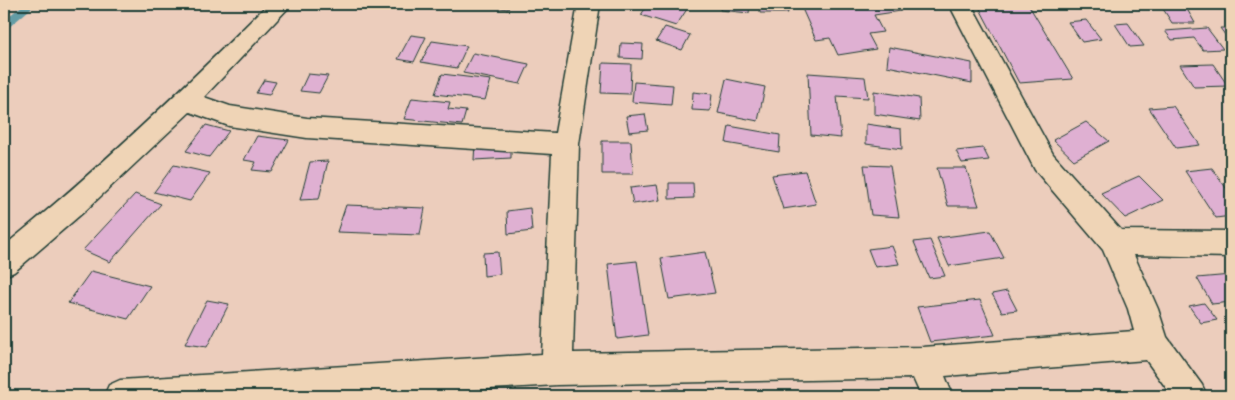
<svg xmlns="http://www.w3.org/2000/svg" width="1235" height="400" viewBox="0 0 1235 400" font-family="'Comic Neue',sans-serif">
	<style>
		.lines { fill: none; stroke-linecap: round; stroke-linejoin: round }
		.stream { fill: #639ca5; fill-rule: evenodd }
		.building { fill: #dfb0d2; stroke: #1f3d34 }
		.minor-casing { stroke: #1f3d34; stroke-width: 3 }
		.minor { fill: #efd4b6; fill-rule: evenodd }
	</style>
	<rect width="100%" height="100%" fill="#eccdbc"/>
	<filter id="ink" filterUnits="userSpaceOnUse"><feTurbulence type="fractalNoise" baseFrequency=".02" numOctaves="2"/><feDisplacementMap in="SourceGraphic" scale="10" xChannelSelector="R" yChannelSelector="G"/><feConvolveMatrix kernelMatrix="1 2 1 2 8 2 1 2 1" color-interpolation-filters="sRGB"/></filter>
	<g filter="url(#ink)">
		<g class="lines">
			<path class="stream" d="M24 4H36L8 28 4 29V20Z"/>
		</g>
		<g class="building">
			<path d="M485 4H509L508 9 484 6Z"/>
			<path d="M648 4H683L689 6 676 26 641 15Z"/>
			<path d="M721 4H750L749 13 720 10Z"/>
			<path d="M759 4H786L788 13H760Z"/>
			<path d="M800 4H897L901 11 874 15 883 32 868 34 876 49 838 55 830 38 816 40Z"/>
			<path d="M1028 4 1073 79 1019 83 979 7Z"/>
			<path d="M1160 4H1184L1195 23H1172Z"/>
			<path d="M1086 20 1101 39 1082 42 1068 22Z"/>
			<path d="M1128 23 1144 46 1130 47 1115 24Z"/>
			<path d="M665 27 690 35 682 50 656 41Z"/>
			<path d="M1207 28 1223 49 1203 50 1194 38 1172 40 1165 31Z"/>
			<path d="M1220 28H1231V43Z"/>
			<path d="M411 35 426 37 414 62 398 59Z"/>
			<path d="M432 41 467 46 457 68 421 62Z"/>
			<path d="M621 43 643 44 642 59 620 58Z"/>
			<path d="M889 47 972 63V83L887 66Z"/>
			<path d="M473 53 529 64 520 84 463 73Z"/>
			<path d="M603 63 631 64 630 94 601 93Z"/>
			<path d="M1213 64 1228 86 1194 87 1180 65Z"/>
			<path d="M808 73 865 77 868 98 837 96 841 138 811 135Z"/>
			<path d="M308 74 328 76 319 93 300 91Z"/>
			<path d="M442 74 491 80 485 100 435 94Z"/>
			<path d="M726 79 765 87 758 121 718 113Z"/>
			<path d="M264 80 276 82 269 95 256 93Z"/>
			<path d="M634 82 673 85 671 105 632 102Z"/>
			<path d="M874 91 919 98 920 121 874 114Z"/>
			<path d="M693 92 712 94 710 111 692 110Z"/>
			<path d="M412 98 450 102 448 109 466 111 462 125 404 119Z"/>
			<path d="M1173 106 1200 145 1176 148 1149 108Z"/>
			<path d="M645 114 648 130 629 132 626 116Z"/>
			<path d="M1086 122 1109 141 1074 160 1053 140Z"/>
			<path d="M866 124 901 129 902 149 866 144Z"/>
			<path d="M206 125 229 131 209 157 186 151Z"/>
			<path d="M729 126 780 135 779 152 726 143Z"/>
			<path d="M257 136 289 140 272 172 252 170 256 162 244 160Z"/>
			<path d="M511 140V158L474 160 475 142Z"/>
			<path d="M602 141H631L633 174H602Z"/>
			<path d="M983 148 989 160 962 163 956 151Z"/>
			<path d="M328 161 319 199 300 200 310 162Z"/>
			<path d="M174 165 210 173 190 201 154 192Z"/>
			<path d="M864 165 890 166 899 217 871 215Z"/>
			<path d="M937 168H966L979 206H948Z"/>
			<path d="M1212 168 1231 195V216L1216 218 1185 171Z"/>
			<path d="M805 171 816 204 783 209 772 175Z"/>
			<path d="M1139 176 1163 200 1125 218 1101 193Z"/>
			<path d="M669 183H693L694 198 669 199Z"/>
			<path d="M657 185 660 200 633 204 630 188Z"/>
			<path d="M135 194 161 204 110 262 83 250Z"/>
			<path d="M346 205 425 208 420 235 337 232Z"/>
			<path d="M530 208 532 231 508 234 507 211Z"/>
			<path d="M990 231 1004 258 949 266 937 238Z"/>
			<path d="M930 240 945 276 929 278 914 242Z"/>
			<path d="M892 246 899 264 875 267 868 249Z"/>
			<path d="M498 252 500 274 484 276 483 253Z"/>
			<path d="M705 252 715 293 669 299 661 258Z"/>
			<path d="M637 261 648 335 617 339 608 264Z"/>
			<path d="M91 271 150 286 128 319 68 303Z"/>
			<path d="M1231 275V302L1212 304 1197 278Z"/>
			<path d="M1007 291 1017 310 1002 312 992 294Z"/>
			<path d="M207 300 229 304 207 347 185 344Z"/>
			<path d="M980 300 995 335 930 342 917 307Z"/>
			<path d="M1204 303 1217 320 1201 323 1189 306Z"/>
			<path d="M678 388 680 396H660L659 392Z"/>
			<path d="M631 391 632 396H597Z"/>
		</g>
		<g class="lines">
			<g class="minor-casing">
				<path id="minor" d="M268 4H292L204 97 230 106 307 118 555 133 578 4H600L579 144 573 353 923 347 1134 331 1128 309 1103 250 1035 170 949 4H971L1053 154 1121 230 1231 231V257L1134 255 1158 309 1167 337 1202 385 1207 396H1172L1146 360 945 376 953 396H921L913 378 557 385 372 396H104L109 385 120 380 542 354 552 154 307 138 229 126 190 112 86 210 14 272 4 276V246C97 171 183 89 268 4Z"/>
			</g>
			<use href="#minor" class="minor"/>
		</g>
	</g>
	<rect width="1235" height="400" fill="none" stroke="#efd4b6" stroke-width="20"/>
	<rect x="10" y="10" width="1215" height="380" fill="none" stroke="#1f3d34" stroke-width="2" filter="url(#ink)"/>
</svg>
